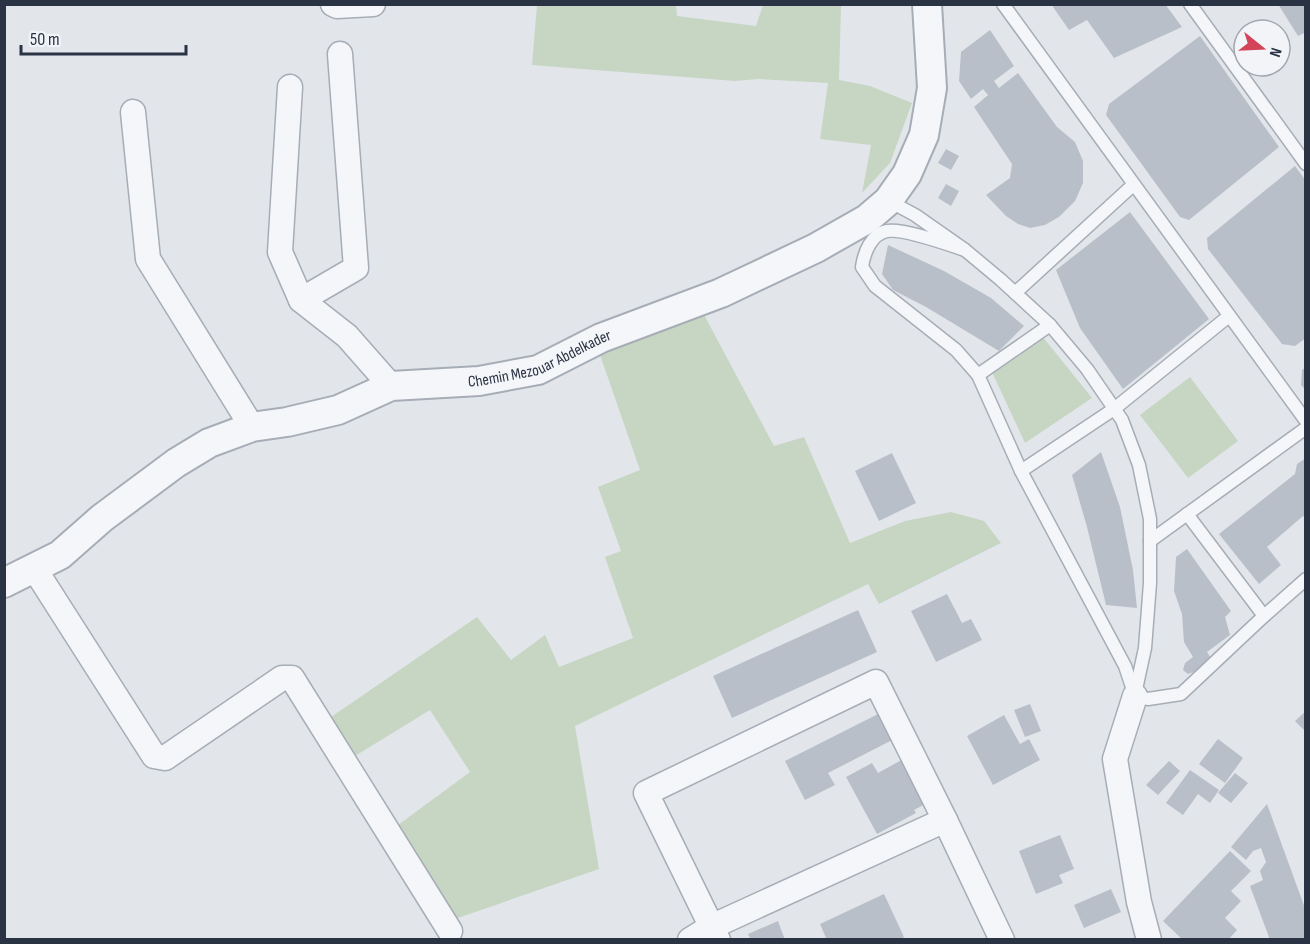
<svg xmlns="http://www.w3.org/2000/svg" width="1310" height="944" viewBox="0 0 1310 944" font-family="'Sofia Sans Condensed',sans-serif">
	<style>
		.green { fill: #c7d5c3 }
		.building { fill: #b9bfc9 }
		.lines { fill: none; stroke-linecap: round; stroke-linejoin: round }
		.service-casing { stroke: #a7adb6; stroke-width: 15 }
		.minor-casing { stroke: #a7adb6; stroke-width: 27 }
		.tertiary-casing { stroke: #a7adb6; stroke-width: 32 }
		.service { stroke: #f5f6f9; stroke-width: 12 }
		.minor { stroke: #f5f6f9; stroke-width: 24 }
		.tertiary { stroke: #f5f6f9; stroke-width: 28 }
		.labels { text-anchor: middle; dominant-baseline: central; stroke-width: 4.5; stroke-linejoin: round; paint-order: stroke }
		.street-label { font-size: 16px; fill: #293344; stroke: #f2f4f8 }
	</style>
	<rect width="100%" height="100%" fill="#e2e6eb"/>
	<g class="green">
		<path d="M537 5H676L677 16 756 26 763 5H841L839 80 870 86 912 103 890 163 862 193 871 145 820 139 828 83 758 79 735 81 532 65Z"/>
		<path d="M702 311 774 446 804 437 850 543 905 521 951 512 984 521 1001 543 879 604 868 584 575 726 599 869 455 919 398 825 470 772 430 710 355 756 331 717 477 617 511 660 545 635 559 667 633 638 605 557 621 551 598 487 640 470 599 352Z"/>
		<path d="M1042 336 1092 398 1025 443 992 372Z"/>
		<path d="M1190 377 1238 441 1188 478 1140 415Z"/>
	</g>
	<g class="building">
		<path d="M1051 4H1165L1182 27 1114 58 1087 20 1069 30Z"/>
		<path d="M1278 4H1306V32L1298 36Z"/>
		<path d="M990 30 1014 66 994 81 999 88 1018 73 1057 127 1075 142 1083 161V183L1075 201 1059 217 1045 225 1030 228 1018 224 1006 216 986 195 1010 178 1012 164 974 107 988 95 983 89 971 99 959 81 961 52Z"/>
		<path d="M1200 36 1279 147 1189 220 1180 217 1106 115 1109 104Z"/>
		<path d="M946 149 959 156 951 170 938 163Z"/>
		<path d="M1295 166 1306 181V338L1295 346 1282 344 1208 249 1207 238Z"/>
		<path d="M946 184 959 191 951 206 938 198Z"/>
		<path d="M1130 212 1209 319 1123 389 1080 328 1056 270Z"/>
		<path d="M888 245 944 271 991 298 1024 326 999 351 926 307 893 290 882 274Z"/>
		<path d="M1306 367V390L1301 385 1302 370Z"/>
		<path d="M1101 452 1120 507 1133 570 1137 608 1106 605 1087 527 1072 475Z"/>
		<path d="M892 453 916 503 879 521 855 471Z"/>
		<path d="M1306 458V519L1303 516 1267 547 1281 565 1259 584 1219 534 1295 474 1297 464Z"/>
		<path d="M1187 549 1231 611 1225 617 1230 635 1207 652 1212 660 1194 672 1188 674 1183 670 1185 663 1193 657 1184 642 1182 614 1174 591 1176 557Z"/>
		<path d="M947 594 962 623 971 619 982 640 936 662 911 611Z"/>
		<path d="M858 610 877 652 732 718 713 676Z"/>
		<path d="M1030 704 1041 731 1025 737 1014 710Z"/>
		<path d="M1306 711V732L1295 721Z"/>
		<path d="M882 712 896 738 828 773 835 785 805 800 785 761Z"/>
		<path d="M1004 715 1020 744 1029 739 1040 760 993 785 967 736Z"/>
		<path d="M1218 739 1243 758 1225 783 1199 764Z"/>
		<path d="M905 758 929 802 914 810 916 813 877 834 846 777 872 763 878 773Z"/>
		<path d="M1169 761 1180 771 1158 795 1146 785Z"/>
		<path d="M1190 770 1219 790 1210 803 1198 794 1183 815 1166 803Z"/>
		<path d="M1235 773 1248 783 1231 803 1218 793Z"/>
		<path d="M1267 804 1306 911V940H1270L1250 886 1263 880 1260 871 1266 862 1261 848 1253 851 1246 860 1231 847Z"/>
		<path d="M1060 835 1074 869 1059 875 1063 883 1036 894 1019 851Z"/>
		<path d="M1230 851 1251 871 1231 891 1241 901 1225 918 1237 930 1228 940H1183L1163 921Z"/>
		<path d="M1111 889 1121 912 1084 928 1074 905Z"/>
		<path d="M884 894 904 937 899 940H827L820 924Z"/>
		<path d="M778 921 785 940H751L748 934Z"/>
	</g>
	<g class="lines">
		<g class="service-casing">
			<g id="service">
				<path d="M1003 4 1306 421"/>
				<path d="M1190 4 1306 164"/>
				<path d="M889 201 915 215 965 250 1001 280 1050 325 1087 369 1122 420 1139 465 1150 519V583L1145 648 1135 694"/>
				<path d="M965 250C947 244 903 228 887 231 871 234 864 253 862 267L875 286 956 350 978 375 1021 471 1125 666 1135 696"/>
				<path d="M1015 293 1133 185"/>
				<path d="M978 375 1050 325"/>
				<path d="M1021 471 1114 409 1229 316"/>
				<path d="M1187 514 1264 616"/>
				<path d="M1150 541 1306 428"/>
				<path d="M1135 696 1148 699 1181 694 1264 616 1306 579"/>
			</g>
		</g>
		<g class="minor-casing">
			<g id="minor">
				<path d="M333 4 337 6 373 4"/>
				<path d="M290 87 280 252 301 300 347 336 391 386"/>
				<path d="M133 112 148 259 252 427"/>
				<path d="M301 300 356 268 340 54"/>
				<path d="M34 568 154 756 165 758 282 678H292L450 931"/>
				<path d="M1135 696 1115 759 1139 902 1149 940"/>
				<path d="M690 940 711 927 945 820"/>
				<path d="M718 940 646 793 876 682 945 820 1002 940"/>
			</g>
		</g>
		<g class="tertiary-casing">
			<g id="tertiary">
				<path id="s1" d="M4 583 60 555 102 518 176 463 209 443 252 427 287 422 338 410 391 386 479 381 538 370 601 338 721 293 816 248 867 219 888 201 907 174 924 135 932 88 927 4"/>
			</g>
		</g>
		<use href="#service" class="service"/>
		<use href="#minor" class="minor"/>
		<use href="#tertiary" class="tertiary"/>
	</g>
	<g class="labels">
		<g class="street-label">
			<text stroke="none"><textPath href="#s1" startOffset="594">Chemin Mezouar Abdelkader</textPath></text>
		</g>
	</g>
	<rect width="1310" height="944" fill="none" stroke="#293344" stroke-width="12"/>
	<g transform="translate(1262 48) rotate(108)"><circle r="28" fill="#f2f4f8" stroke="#a2a7b0" stroke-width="1.5"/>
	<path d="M0-4.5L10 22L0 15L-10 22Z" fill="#d34459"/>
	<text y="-9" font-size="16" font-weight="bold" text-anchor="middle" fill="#293344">N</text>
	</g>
	<path d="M21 45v9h165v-9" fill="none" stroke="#293344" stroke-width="3"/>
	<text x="30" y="45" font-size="18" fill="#293344" stroke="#f2f4f8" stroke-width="4.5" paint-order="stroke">50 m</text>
</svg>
